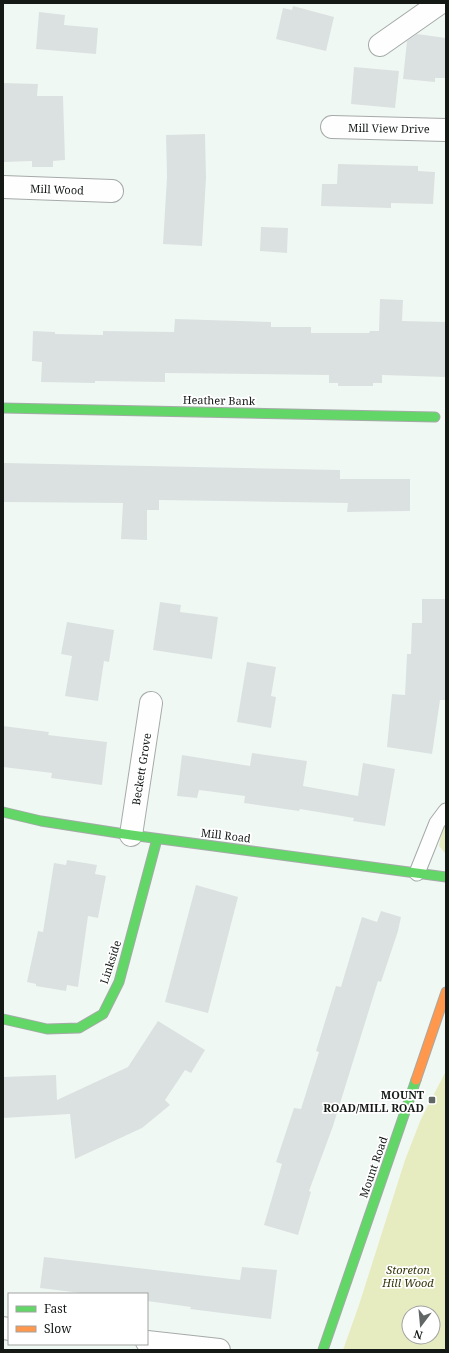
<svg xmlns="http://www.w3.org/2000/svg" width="449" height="1353" viewBox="0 0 449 1353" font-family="'Noto Serif',serif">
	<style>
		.green { fill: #e7ebc0; fill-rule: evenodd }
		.building { fill: #dbe1e0 }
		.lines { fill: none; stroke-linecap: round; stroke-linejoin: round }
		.lane-casing { stroke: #a5aaa8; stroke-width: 17 }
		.street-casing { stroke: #a5aaa8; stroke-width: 24 }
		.fast-casing { stroke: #a5aaa8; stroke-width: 11 }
		.slow-casing { stroke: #a5aaa8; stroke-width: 11 }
		.lane { stroke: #fdfefd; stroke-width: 15 }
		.street { stroke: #fdfefd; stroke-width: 22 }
		.fast { stroke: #63d668; stroke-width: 9 }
		.slow { stroke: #ff974d; stroke-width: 9 }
		.poi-dot { fill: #616764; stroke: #fff; stroke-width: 1.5 }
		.labels { text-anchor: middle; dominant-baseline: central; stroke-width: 3.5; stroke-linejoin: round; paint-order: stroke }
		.street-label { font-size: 11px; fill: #141916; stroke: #fff }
		.poi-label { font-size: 11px; font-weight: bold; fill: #141916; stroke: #fff; text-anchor: end }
		.park-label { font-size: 11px; font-style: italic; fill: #36350a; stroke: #fff }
	</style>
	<rect width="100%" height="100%" fill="#f0f8f4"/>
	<g class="green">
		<path d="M446 821V854L439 846 443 825Z"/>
		<path d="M446 1071V1350H343L359 1305 405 1160 421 1119ZM409 1313H433V1337H409Z"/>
	</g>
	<g class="building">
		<path d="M293 6 334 17 326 51 276 39 283 8 292 10Z"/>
		<path d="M39 12 65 15 64 25 98 28 96 54 36 49Z"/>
		<path d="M417 34 446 38V78H435V82L403 79 407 41Z"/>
		<path d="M354 67 399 71 395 108 351 104Z"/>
		<path d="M3 83 38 84 37 96H63L65 160 53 161V167H32V161L4 162Z"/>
		<path d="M205 134 206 178 202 246 163 244 167 177 166 135Z"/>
		<path d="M338 164 418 166V171L435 172 433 204 391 203V208L321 206 322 184H337Z"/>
		<path d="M261 227 288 228 287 253 260 251Z"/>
		<path d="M380 299 403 300 402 321 446 322V377L382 375V383H373V386H338V383H329V375L165 373V382L95 381V383L41 382 42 362 32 361 33 331 55 332V334L103 335V331L174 332 175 319 271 322V327H311V333H369L370 331H379Z"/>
		<path d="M4 463 340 470V479H410V511L347 512 348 503 159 500V510H147V540L121 539 123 503 3 502Z"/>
		<path d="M422 599H446V700H440L432 754 387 747 392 694 405 695 407 654H411L412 623H422Z"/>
		<path d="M160 602 181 605 180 612 218 617 212 659 153 650Z"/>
		<path d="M67 622 114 630 109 662 104 661 98 701 65 696 72 656 61 654Z"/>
		<path d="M247 662 276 667 271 696 276 697 271 728 237 722Z"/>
		<path d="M3 726 49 732 48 735 107 742 102 785 51 778 52 773 3 767Z"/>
		<path d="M252 753 307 761 303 786 358 796 363 763 395 769 385 826 353 821 354 818 300 809 299 811 244 803 245 796 199 790 197 798 177 796 182 755 250 766Z"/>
		<path d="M67 860 97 865 95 874 106 876 98 918 88 916 78 987 67 985 66 991 36 986V984L27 982 38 931 43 932 54 863 66 865Z"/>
		<path d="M196 885 238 897 208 1013 165 1002Z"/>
		<path d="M381 911 401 917 398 931 381 982 378 981 333 1126 309 1191 311 1192 298 1235 264 1225 282 1164 276 1162 294 1108 301 1109 319 1052 316 1051 336 986 341 987 362 917 377 922Z"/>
		<path d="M158 1021 205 1050 191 1073 185 1070 165 1100 170 1105 142 1128 75 1159 70 1114 3 1118V1077L56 1075 57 1100 128 1067Z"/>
		<path d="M44 1257 240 1280 242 1267 277 1270 271 1319 190 1309 191 1307 147 1301V1294H90L40 1288Z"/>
	</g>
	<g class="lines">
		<g class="lane-casing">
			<path id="lane" d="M417 873 437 823 446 811"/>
		</g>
		<g class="street-casing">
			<g id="street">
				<path d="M380 45 440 3"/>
				<path d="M332 127 446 130"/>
				<path d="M3 187 112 191"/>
				<path d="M131 835 151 703"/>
				<path d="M3 1328 9 1329"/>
				<path d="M147 1342 219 1350"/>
			</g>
		</g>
		<g class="fast-casing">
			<g id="fast">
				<path d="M3 408 435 417"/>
				<path d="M3 812 41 821 131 835 446 877"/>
				<path d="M3 1019 47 1029 79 1028 103 1014 119 982 157 839"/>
				<path d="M323 1350 416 1080"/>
			</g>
		</g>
		<g class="slow-casing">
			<path id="slow" d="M416 1080 446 992"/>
		</g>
		<use href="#lane" class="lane"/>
		<use href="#street" class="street"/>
		<use href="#fast" class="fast"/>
		<use href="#slow" class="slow"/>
	</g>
	<rect class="poi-dot" x="428" y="1096" width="8" height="8" rx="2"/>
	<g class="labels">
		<g class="street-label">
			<text transform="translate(389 128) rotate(1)">Mill View Drive</text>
			<text transform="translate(57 189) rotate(2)">Mill Wood</text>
			<text transform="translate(219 400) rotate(1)">Heather Bank</text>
			<text transform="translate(141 769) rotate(-81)">Beckett Grove</text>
			<text transform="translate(226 835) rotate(7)">Mill Road</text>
			<text transform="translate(110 962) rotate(-72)">Linkside</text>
			<text transform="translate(373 1167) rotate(-71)">Mount Road</text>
		</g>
		<g class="poi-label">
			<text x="424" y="1094">MOUNT<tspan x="424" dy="13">ROAD/MILL ROAD</tspan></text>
		</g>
		<g class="park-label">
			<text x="408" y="1269">Storeton<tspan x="408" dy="13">Hill Wood</tspan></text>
		</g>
	</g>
	<rect width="449" height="1353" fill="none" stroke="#141916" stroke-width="8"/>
	<rect x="8" y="1293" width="140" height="52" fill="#ffffff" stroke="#a1a3a2"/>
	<rect x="16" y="1306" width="20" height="6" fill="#63d668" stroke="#a1a3a2"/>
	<text x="44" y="1313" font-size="12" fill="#141916">Fast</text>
	<rect x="16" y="1326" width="20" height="6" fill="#ff974d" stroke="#a1a3a2"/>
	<text x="44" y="1333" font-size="12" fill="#141916">Slow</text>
	<g transform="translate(421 1325) rotate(196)"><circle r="19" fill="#ffffff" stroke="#a1a3a2"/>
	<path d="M0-3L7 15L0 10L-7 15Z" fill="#616764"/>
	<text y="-6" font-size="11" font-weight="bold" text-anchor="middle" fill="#141916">N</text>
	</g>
</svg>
